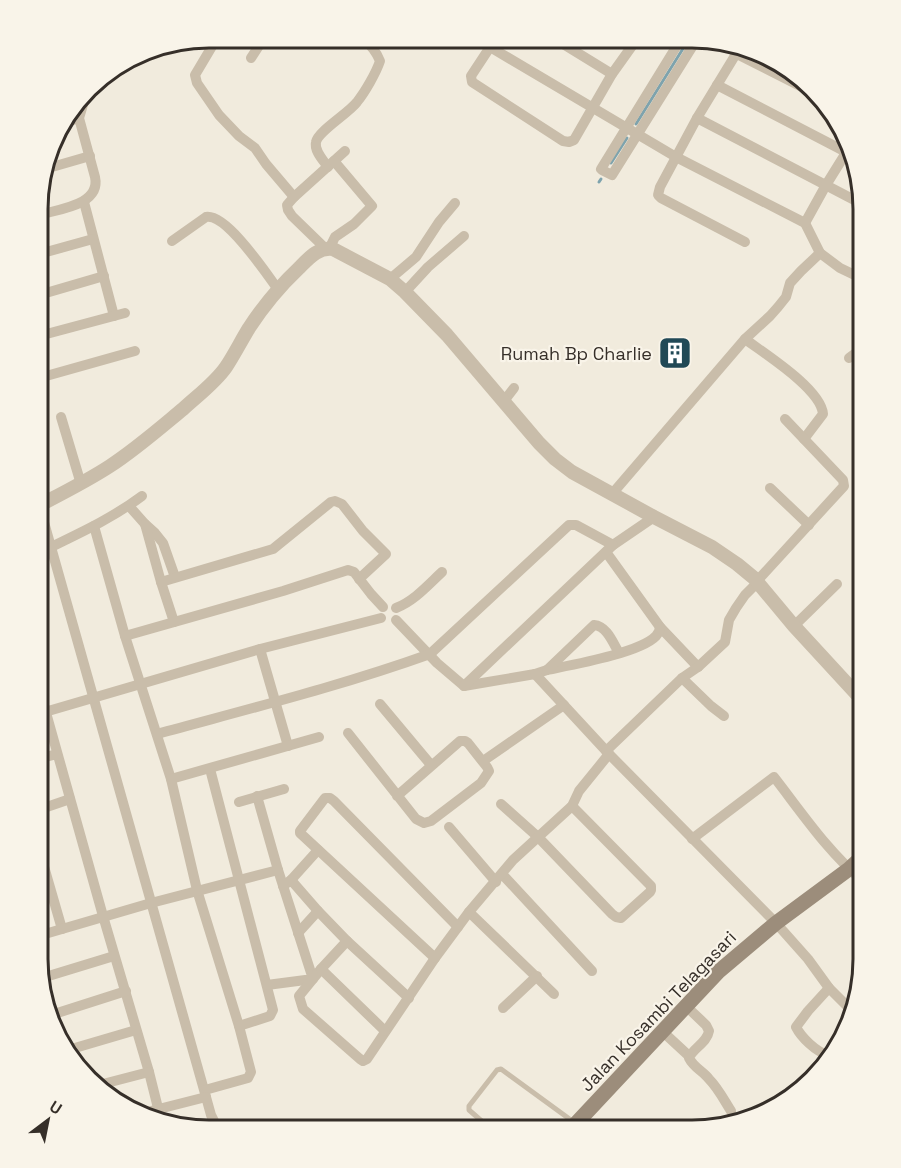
<svg xmlns="http://www.w3.org/2000/svg" width="901" height="1168" viewBox="0 0 901 1168" font-family="'Space Grotesk',sans-serif">
	<style>
		.lines { fill: none; stroke-linecap: round; stroke-linejoin: round }
		.stream { stroke: #7ea3ad; stroke-width: 3 }
		.service { stroke: #c9bdaa; stroke-width: 5 }
		.minor { stroke: #c9bdaa; stroke-width: 10 }
		.tertiary { stroke: #c9bdaa; stroke-width: 14 }
		.secondary { stroke: #9c8d7b; stroke-width: 15 }
		.labels { text-anchor: middle; dominant-baseline: central; stroke-width: 4.5; stroke-linejoin: round; paint-order: stroke }
		.poi-label { font-size: 18px; fill: #362f29; stroke: #f9f4e9; text-anchor: end }
		.street-label { font-size: 18px; fill: #362f29; stroke: #f9f4e9 }
		.rim { fill: none; stroke: #362f29; stroke-width: 3 }
	</style>
	<rect width="100%" height="100%" fill="#f1ebdd"/>
	<g class="lines">
		<g class="stream">
			<path d="M636 124 689 39"/>
			<path d="M611 163 627 138"/>
			<path d="M599 182 601 179"/>
		</g>
		<g class="service">
			<path d="M855 958 863 951"/>
			<path d="M492 1130 469 1110V1106L497 1070 501 1069 575 1123"/>
		</g>
		<g class="minor">
			<path d="M217 38 195 75 197 83 219 115 239 136 255 148 266 164 294 197"/>
			<path d="M481 38 490 47 676 157 805 223 820 253 840 268 863 279"/>
			<path d="M496 38 471 76 472 82 563 141 569 142 574 140 612 74 637 39"/>
			<path d="M555 39 612 74"/>
			<path d="M681 39 601 169 602 170 612 175 697 39"/>
			<path d="M739 49 697 118 660 187 658 195 661 198 745 242"/>
			<path d="M737 54 812 92"/>
			<path d="M135 58 149 49"/>
			<path d="M251 58 264 38"/>
			<path d="M717 85 846 152"/>
			<path d="M697 118 862 204"/>
			<path d="M60 124 79 118"/>
			<path d="M328 167C323 160 314 151 316 142 318 131 349 113 357 102 365 92 376 73 380 61 376 51 370 44 362 38"/>
			<path d="M45 169 90 156"/>
			<path d="M84 202 114 316"/>
			<path d="M39 215C59 209 101 205 95 177L79 118 87 91"/>
			<path d="M805 223 826 185 849 148"/>
			<path d="M172 241 206 217C226 213 266 273 277 288"/>
			<path d="M325 248 292 216 288 210 287 205 294 197 345 151"/>
			<path d="M329 249 335 237 354 224 372 206 334 161"/>
			<path d="M39 254 93 239"/>
			<path d="M390 279 416 257 439 222 455 203"/>
			<path d="M405 292 428 267 464 236"/>
			<path d="M39 295 104 276"/>
			<path d="M39 336 125 313"/>
			<path d="M745 339C765 354 821 389 823 414L804 439"/>
			<path d="M849 358 857 352 863 357"/>
			<path d="M39 378 135 351"/>
			<path d="M504 401 514 388"/>
			<path d="M61 417 81 484"/>
			<path d="M770 488 809 525"/>
			<path d="M612 494 745 339 770 316 778 307 786 297 790 283 801 271 820 253"/>
			<path d="M38 501 206 1097 211 1115 218 1129"/>
			<path d="M129 506 145 524 155 533 163 543 175 577"/>
			<path d="M858 513 863 508"/>
			<path d="M145 524 161 582 174 622"/>
			<path d="M94 526 125 636 171 779 197 890 239 1026 251 1072 248 1078 205 1090"/>
			<path d="M51 547C82 532 114 517 142 496"/>
			<path d="M606 552 660 627 698 667"/>
			<path d="M757 581 844 486 843 480 785 419"/>
			<path d="M161 582 273 549 331 502 335 501 342 504 363 531 386 554 359 579"/>
			<path d="M396 608C414 601 427 586 442 572"/>
			<path d="M396 620 437 663 464 686 535 674 547 670C571 665 640 653 656 636 659 632 659 632 660 627"/>
			<path d="M794 626 837 584"/>
			<path d="M125 636 283 591 348 570 354 572 371 594 383 607"/>
			<path d="M260 649 288 746"/>
			<path d="M547 670 594 625C607 626 613 643 619 653"/>
			<path d="M535 674 609 754 776 923 808 959 829 988 850 1009"/>
			<path d="M682 678 711 706 724 716"/>
			<path d="M38 684 103 916 149 1072 158 1108 155 1117"/>
			<path d="M464 686 613 545 654 517"/>
			<path d="M854 692 863 682"/>
			<path d="M380 704 431 765"/>
			<path d="M38 714 260 649 381 618"/>
			<path d="M348 733 416 819 424 823 431 821 481 783 489 771 487 767 468 743 465 741H460L397 796"/>
			<path d="M157 734C248 709 341 686 430 654L569 525H576L613 545"/>
			<path d="M606 751 682 678 698 667 725 642 729 620 736 608 745 595 758 582"/>
			<path d="M38 759 57 754"/>
			<path d="M483 761 564 705"/>
			<path d="M210 769 273 1010 270 1016 239 1026"/>
			<path d="M171 779 319 737"/>
			<path d="M257 796 278 870 313 979 267 985"/>
			<path d="M239 802 284 789"/>
			<path d="M501 804 538 837 612 914 616 917 621 918 650 892 651 890V886L572 806"/>
			<path d="M38 810 70 799"/>
			<path d="M449 827 496 882"/>
			<path d="M692 839 774 777C802 813 828 852 863 881"/>
			<path d="M38 846 62 929"/>
			<path d="M502 874 592 971"/>
			<path d="M291 880 318 850"/>
			<path d="M283 886 291 880 318 911"/>
			<path d="M469 912 554 994"/>
			<path d="M298 933 318 911 347 941 409 998"/>
			<path d="M38 936 151 903 278 870"/>
			<path d="M347 941 321 969 299 996 303 1009 360 1059 363 1061 367 1059 435 958 469 912 513 860 572 806 579 791 609 754"/>
			<path d="M435 958 300 833V831L325 798H330L334 801 458 927"/>
			<path d="M321 969 385 1031"/>
			<path d="M42 978 114 956"/>
			<path d="M829 988 808 1011 796 1027C801 1037 816 1052 828 1055L835 1052"/>
			<path d="M686 1006 706 1025 709 1031C707 1043 693 1048 689 1058 694 1068 703 1071 709 1079 718 1088 724 1100 731 1111"/>
			<path d="M503 1008 537 976"/>
			<path d="M51 1015 126 991"/>
			<path d="M662 1031 689 1056"/>
			<path d="M68 1050 136 1030"/>
			<path d="M99 1085 149 1072"/>
			<path d="M143 1113 206 1097"/>
		</g>
		<path class="tertiary" d="M38 506C63 493 87 481 110 466 136 449 160 428 183 409 197 396 215 383 226 367 234 355 241 341 249 328 264 305 280 286 299 268 309 258 318 247 333 249L390 279 405 292 447 335 539 443 555 459 572 472 654 517 712 547 737 564 754 578 794 626 863 701"/>
		<path class="secondary" d="M570 1130 718 972 776 923 849 869 863 856"/>
	</g>
	<defs>
		<g id="building-square" transform="scale(1.725)"><rect x="-9" y="-9" width="18" height="18" rx="4" fill="#214956" stroke="#f9f4e9"/><path d="M-4-6H4V6H1V3H-1V6H-4ZM-2.5-4.3h1.7v1.8h-1.7ZM.8-4.3h1.7v1.8H.8ZM-2.5-1h1.7V.8h-1.7ZM.8-1h1.7V.8H.8Z" fill="#fff"/></g>
	</defs>
	<g fill-rule="evenodd">
		<use href="#building-square" x="675" y="353"/>
	</g>
	<g class="labels">
		<g class="poi-label">
			<text x="652" y="353">Rumah Bp Charlie</text>
		</g>
		<g class="street-label">
			<text transform="translate(658 1011) rotate(-46)">Jalan Kosambi Telagasari</text>
		</g>
	</g>
	<path d="M0 0H901V1168H0ZM209 48H692A161 161 0 0 1 853 209V959A161 161 0 0 1 692 1120H209A161 161 0 0 1 48 959V209A161 161 0 0 1 209 48Z" fill="#f9f4e9" fill-rule="evenodd"/>
	<path class="rim" d="M209 48H692A161 161 0 0 1 853 209V959A161 161 0 0 1 692 1120H209A161 161 0 0 1 48 959V209A161 161 0 0 1 209 48Z"/>
	<g transform="translate(48 1120) rotate(32)" stroke="#f9f4e9" stroke-width="4.5" paint-order="stroke">
	<path d="M0-4.5L10 22L0 15L-10 22Z" fill="#362f29"/>
	<text y="-9" font-size="16" font-weight="bold" text-anchor="middle" fill="#362f29">U</text>
	</g>
</svg>
